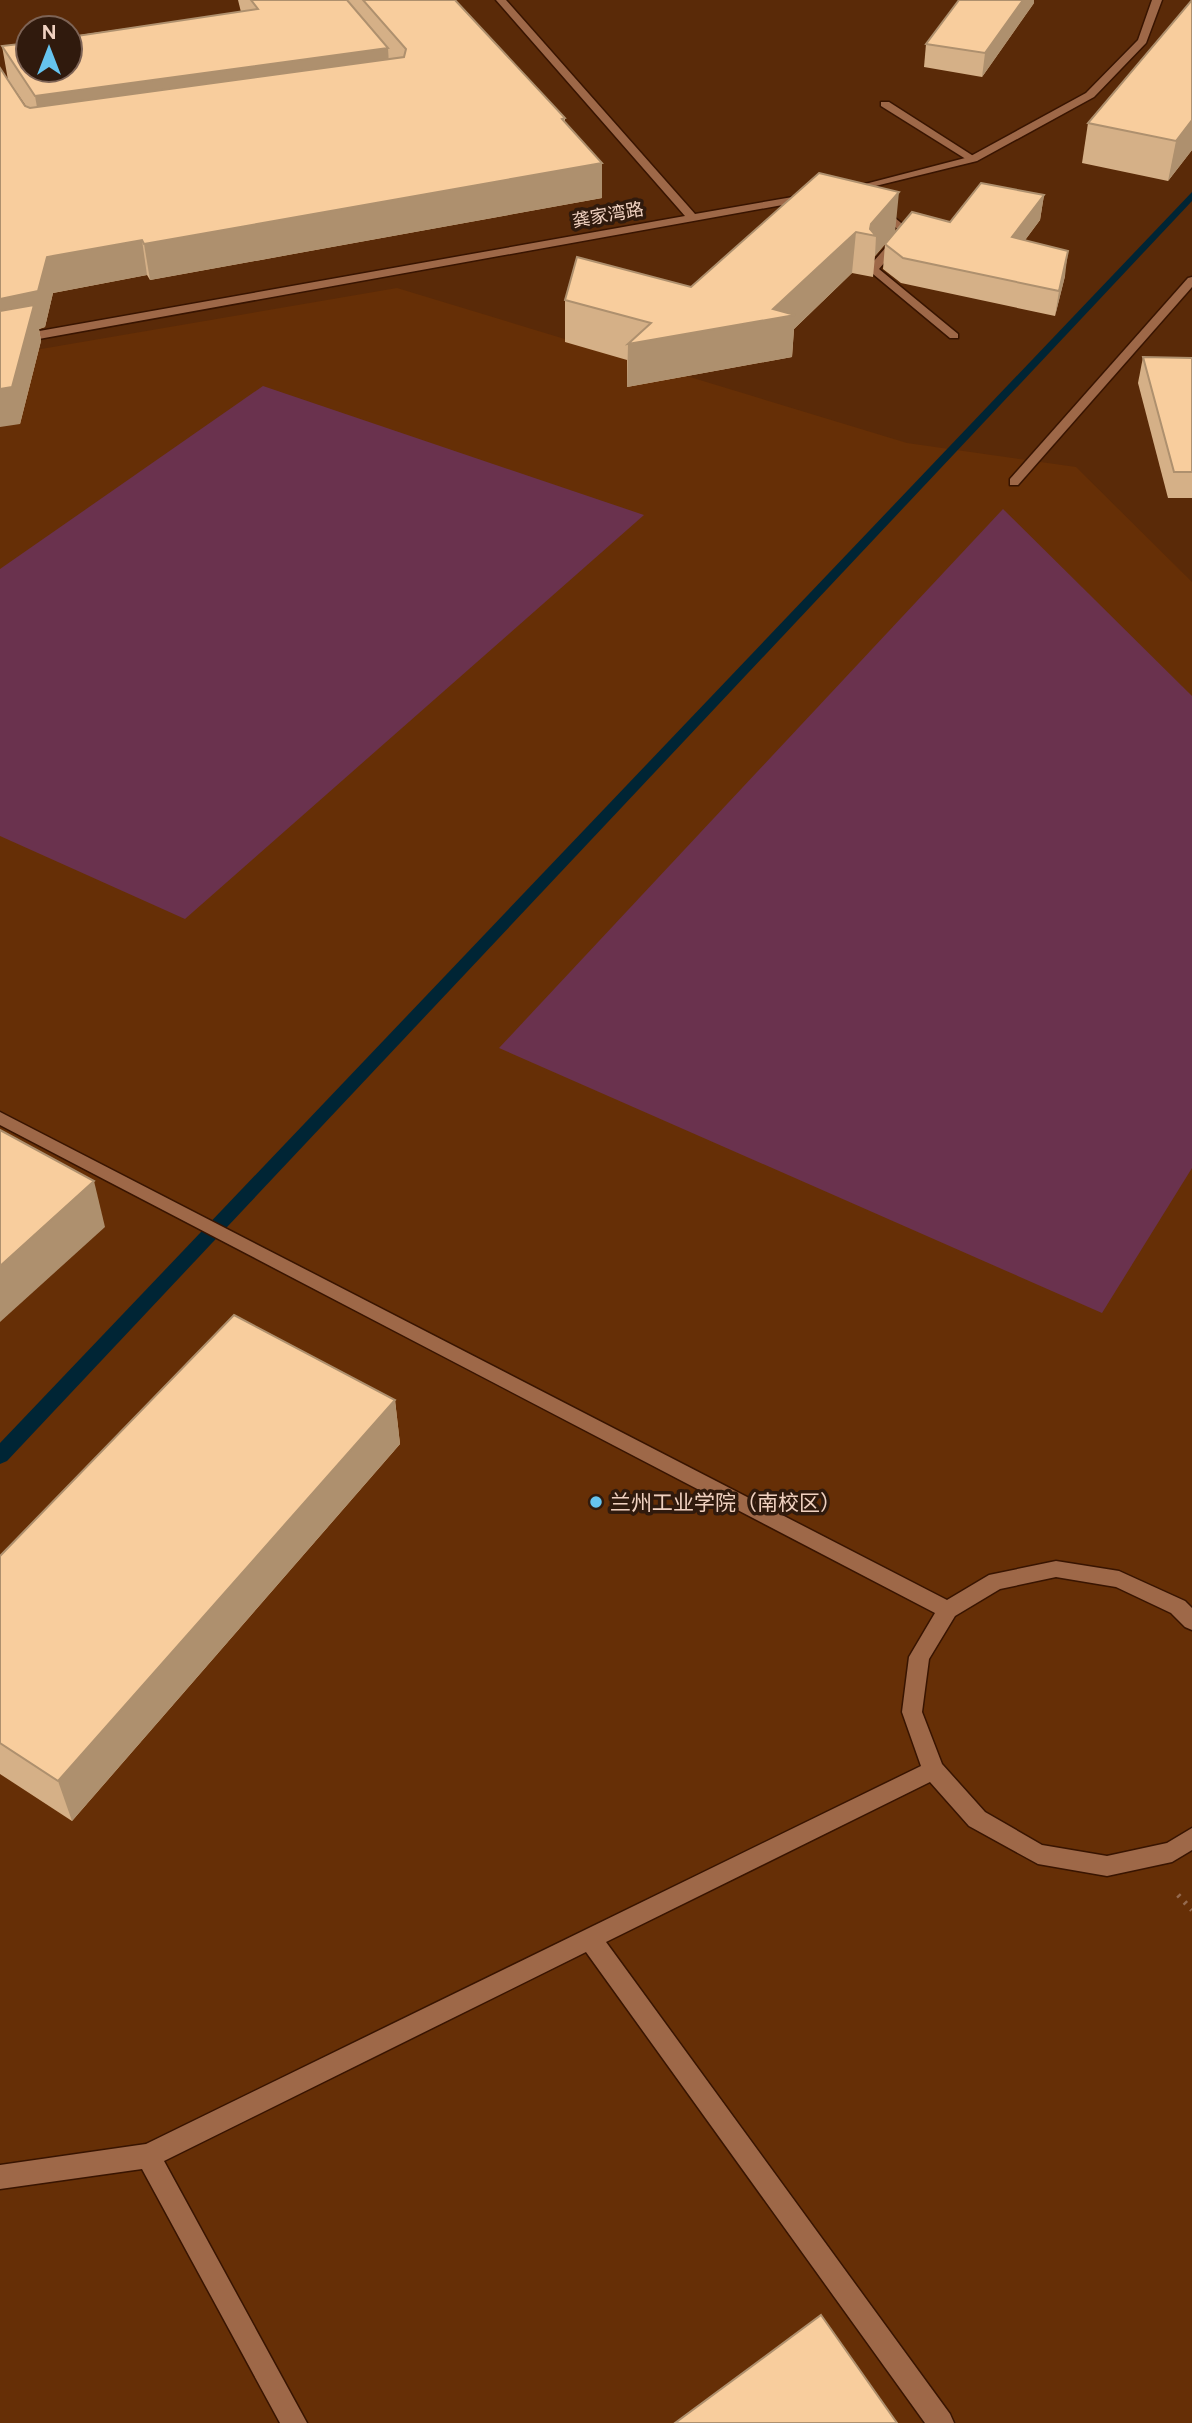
<svg xmlns="http://www.w3.org/2000/svg" width="1192" height="2423" viewBox="0 0 1192 2423" font-family="Figtree,'Noto Sans SC',sans-serif">
	<style>
		.built { fill: #662f06 }
		.green { fill: #6a324e }
		.lines { fill: none; stroke-linecap: round; stroke-linejoin: round }
		.stream { fill: #002535; fill-rule: evenodd }
		.lane-casing { stroke: #381400; stroke-width: 3 }
		.street-casing { stroke: #381400; stroke-width: 3 }
		.path { stroke: #946a4f; stroke-width: 5; stroke-dasharray: 2.5 7; stroke-linecap: butt }
		.lane { fill: #9e6848; fill-rule: evenodd }
		.street { fill: #9e6848; fill-rule: evenodd }
		.wall { fill: #d5b087 }
		.shaded-wall { fill: #ae906e }
		.building { fill: #f8cd9d; stroke: #ae906e; stroke-width: 2 }
		.poi-dot { fill: #66c4ef; stroke: #301a0d; stroke-width: 2.5 }
		.labels { text-anchor: middle; dominant-baseline: central; stroke-width: 7; stroke-linejoin: round; paint-order: stroke }
		.far-street-label { font-size: 18px; fill: #f0d1c0; stroke: #301a0d }
		.poi-label { font-size: 21px; fill: #f0d1c0; stroke: #301a0d; text-anchor: start }
	</style>
	<rect width="100%" height="100%" fill="#5a2a08"/>
	<path class="built" d="M397 288 907 443 1076 467 1192 582V2423H0V356Z"/>
	<g class="green">
		<path d="M263 386 644 515 185 919 0 836V569Z"/>
		<path d="M1003 509 1192 696V1168L1102 1313 499 1048Z"/>
	</g>
	<g class="lines">
		<path class="stream" d="M1192 192V201L7 1461 0 1464V1443Z"/>
		<g class="lane-casing">
			<g id="lane">
				<path d="M881 102H889L978 159 969 161 881 106Z"/>
				<path d="M0 1112 947 1600 989 1575 1056 1561 1119 1571 1185 1601 1192 1608V1630L1185 1627 1171 1613 1116 1587 1056 1577 1000 1589 955 1616 929 1659 922 1712 942 1764 985 1812 1042 1845 1107 1856 1167 1843 1192 1828V1850L1172 1862 1107 1876 1038 1864 969 1826 930 1782 606 1942 950 2414 954 2423H925L586 1952 164 2161 307 2423H280L142 2169 0 2189V2165L146 2144 921 1766 902 1712 909 1657 935 1613 0 1125Z"/>
			</g>
		</g>
		<g class="street-casing">
			<g id="street">
				<path d="M496 0H506L695 214 810 194 815 197 810 200 0 346V338L685 216Z"/>
				<path d="M1152 0H1162L1146 43 1094 97 977 161 847 193 842 190 969 157 1086 93 1138 40Z"/>
				<path d="M879 205 911 231 879 269 958 334V338H950L867 269 900 231 875 210 874 208Z"/>
				<path d="M1192 277V287L1018 485H1010V479L1188 278Z"/>
			</g>
		</g>
		<path class="path" d="M1178 1895 1192 1910"/>
		<use href="#lane" class="lane"/>
		<use href="#street" class="street"/>
	</g>
	<g class="wall">
		<path d="M238 0H455L565 118V122L602 163V198L150 280 147 275 53 293 45 327 39 329 41 341 20 424 25 106H26L8 80 2 46 241 12Z"/>
		<path d="M1192 0V150L1168 181 1082 163 1088 123Z"/>
		<path d="M1034 3 982 77 924 67 926 44Z"/>
		<path d="M819 173 895 232 950 222 1044 195 1040 220 1025 240 1065 276 1055 316 901 283 883 269 885 244 875 256 873 277 852 273 794 329 792 357 627 387V360L565 342V300L691 287Z"/>
		<path d="M1143 357 1192 358V498H1168L1138 383Z"/>
		<path d="M395 1400 400 1444 72 1821 0 1774V1556Z"/>
	</g>
	<g class="shaded-wall">
		<path d="M1023 0H1034V3L982 77 985 53Z"/>
		<path d="M388 48 390 82 41 130 35 96Z"/>
		<path d="M1192 120V150L1168 181 1176 141Z"/>
		<path d="M602 163V198L150 280 144 244Z"/>
		<path d="M899 192 895 233 875 256 876 236 870 234 871 224Z"/>
		<path d="M1044 195 1040 220 1009 262 1012 237Z"/>
		<path d="M856 232 852 273 794 329 792 357 627 387 628 344 773 309Z"/>
		<path d="M142 240 147 275 53 293 45 327 39 329 41 341 20 424 0 427V299L47 257Z"/>
		<path d="M1068 251 1065 276 1055 316 1059 291Z"/>
		<path d="M94 1181 105 1227 0 1322V1266Z"/>
		<path d="M395 1400 400 1444 72 1821 58 1781Z"/>
	</g>
	<g class="building">
		<path d="M251 0H347L388 48 35 96 2 46 28 43V70H70V37L258 9Z"/>
		<path d="M363 0H455L565 118 562 119 602 163 144 244 142 240 47 257 38 291 0 299V68L25 106 30 108 404 57 406 49Z"/>
		<path d="M959 0H1023L985 53 926 44Z"/>
		<path d="M1192 0V120L1176 141 1088 123Z"/>
		<path d="M819 173 899 192 871 224 870 229 876 236 856 232 773 309 795 315 628 344 651 323 565 300 577 257 691 287Z"/>
		<path d="M981 183 1044 195 1012 237 1068 251 1059 291 903 258 885 244 912 212 950 222Z"/>
		<path d="M34 305 12 387 0 389V311Z"/>
		<path d="M1143 357 1192 358V472H1174Z"/>
		<path d="M0 1130 94 1181 0 1266Z"/>
		<path d="M234 1315 395 1400 58 1781 0 1743V1556Z"/>
		<path d="M821 2315 897 2423H675Z"/>
	</g>
	<circle class="poi-dot" cx="596" cy="1502" r="7"/>
	<g class="labels">
		<g class="far-street-label">
			<text transform="translate(608 215) rotate(-10)">龚家湾路</text>
		</g>
		<g class="poi-label">
			<text x="610" y="1502">兰州工业学院（南校区）</text>
		</g>
	</g>
	<g transform="translate(49 49)"><circle r="33" fill="#301a0d" stroke="#7d6355" stroke-width="2"/>
	<path d="M0-5L12 26L0 18L-12 26Z" fill="#66c4ef"/>
	<text y="-10" font-size="19" font-weight="bold" text-anchor="middle" fill="#f0d1c0">N</text>
	</g>
</svg>
